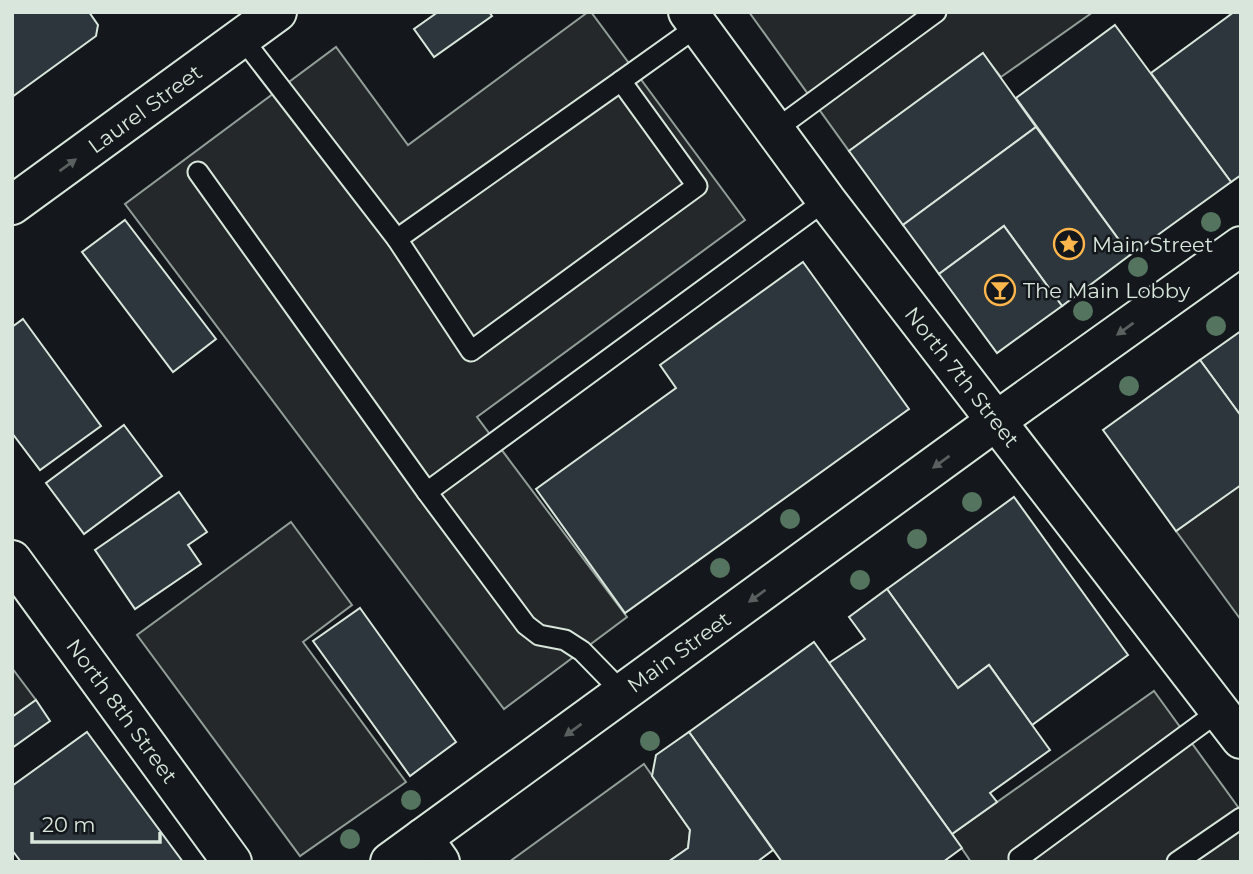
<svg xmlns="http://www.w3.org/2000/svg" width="1253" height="874" viewBox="0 0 1253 874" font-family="Montserrat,sans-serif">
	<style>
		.parking { fill: #24282b; stroke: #939e99; stroke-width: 2 }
		.building { fill: #2c363c; stroke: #d8e6dc; stroke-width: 2 }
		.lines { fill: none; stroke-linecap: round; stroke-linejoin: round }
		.lane-casing { stroke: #d8e6dc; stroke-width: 23 }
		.street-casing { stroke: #d8e6dc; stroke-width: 42 }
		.secondary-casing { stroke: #d8e6dc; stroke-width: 42 }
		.lane { stroke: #14181c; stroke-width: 19 }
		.street { stroke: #14181c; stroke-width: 38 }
		.secondary { stroke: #14181c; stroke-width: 38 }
		.tree { fill: #55745f }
		.oneway { fill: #59605f }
		.labels { text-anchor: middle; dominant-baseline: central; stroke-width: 5; stroke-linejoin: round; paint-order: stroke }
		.street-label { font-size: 21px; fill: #d8e6dc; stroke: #14181c }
		.poi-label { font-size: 21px; fill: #d8e6dc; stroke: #14181c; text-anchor: start }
	</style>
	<rect width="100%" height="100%" fill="#14181c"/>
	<g class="parking">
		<path d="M588 12H591L745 220 477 417 627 617 504 709 125 204 336 47 408 145Z"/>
		<path d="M749 12H1093L1001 77 983 54 849 151Z"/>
		<path d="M1241 484V620L1176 531Z"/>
		<path d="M291 522 352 605 303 642 406 782 300 856 137 635Z"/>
		<path d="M12 668 36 700 12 717Z"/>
		<path d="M1154 691 1241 811V862H971L952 834Z"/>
		<path d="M644 764 690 830 688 848 668 862H509Z"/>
	</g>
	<g class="building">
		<path d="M12 12H89L98 25 96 36 12 97Z"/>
		<path d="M438 12H489L492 16 434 57 414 29Z"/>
		<path d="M1234 12H1241V175L1231 182 1151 73Z"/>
		<path d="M1115 25 1231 182 1130 255 1016 98Z"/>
		<path d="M983 53 1036 127 903 225 849 151Z"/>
		<path d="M1036 127 1130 255 1062 306 1004 226 939 274 903 225Z"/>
		<path d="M125 220 216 339 173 372 82 252Z"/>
		<path d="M1004 226 1062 306 997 353 939 274Z"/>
		<path d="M803 262 909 409 625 613 536 489 676 388 660 365Z"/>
		<path d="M23 319 101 426 40 470 12 433V327Z"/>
		<path d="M1241 331V416L1200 360Z"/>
		<path d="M1200 360 1241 416V485L1176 531 1103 430Z"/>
		<path d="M124 425 162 476 84 534 46 483Z"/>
		<path d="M179 492 207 532 188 545 201 564 135 609 95 550Z"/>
		<path d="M1014 497 1128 655 1032 725 989 665 958 688 887 589Z"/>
		<path d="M887 589 958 688 989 665 1050 750 990 793 997 802 952 834 829 663 865 639 849 617Z"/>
		<path d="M360 608 456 742 410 776 313 641Z"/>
		<path d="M814 642 962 848 943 862H782L689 732Z"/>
		<path d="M36 700 50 721 12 748V717Z"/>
		<path d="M87 732 183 862H21L12 850V786Z"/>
		<path d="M689 732 773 850 757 862H668L688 848 690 830 652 776 656 755Z"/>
	</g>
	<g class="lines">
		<g class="lane-casing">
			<g id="lane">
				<path d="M242 38 397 239 621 81 698 26"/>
				<path d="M775 130 936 12"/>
				<path d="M198 172 427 492"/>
				<path d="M397 239 471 351 697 186 621 81"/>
				<path d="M623 693 582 651 565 640 539 635 526 625 427 492 826 200"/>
				<path d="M1020 862 1019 858 1219 711"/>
				<path d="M1177 862 1241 818"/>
			</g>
		</g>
		<g class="street-casing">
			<g id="street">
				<path d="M688 12 826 200 1241 739"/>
				<path d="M12 205 277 12"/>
				<path d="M12 560 232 862"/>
				<path d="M423 838 440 862"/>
			</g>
		</g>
		<g class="secondary-casing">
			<path id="secondary" d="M390 862 996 421 1241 246"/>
		</g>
		<use href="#lane" class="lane"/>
		<use href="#street" class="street"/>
		<use href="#secondary" class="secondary"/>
	</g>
	<g class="tree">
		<circle cx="1211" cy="222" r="10"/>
		<circle cx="1138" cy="267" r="10"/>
		<circle cx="1083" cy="311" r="10"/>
		<circle cx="1216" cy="326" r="10"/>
		<circle cx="1129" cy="386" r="10"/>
		<circle cx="972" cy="502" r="10"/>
		<circle cx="790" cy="519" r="10"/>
		<circle cx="917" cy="539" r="10"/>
		<circle cx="720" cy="568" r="10"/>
		<circle cx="860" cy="580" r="10"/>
		<circle cx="650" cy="741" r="10"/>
		<circle cx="411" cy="800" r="10"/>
		<circle cx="350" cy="839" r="10"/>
	</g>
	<defs><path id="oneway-solid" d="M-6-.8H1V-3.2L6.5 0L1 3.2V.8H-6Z" transform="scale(1.75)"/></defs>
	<g class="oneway">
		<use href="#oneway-solid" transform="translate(68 165) rotate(-36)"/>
		<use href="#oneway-solid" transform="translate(1125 329) rotate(144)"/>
		<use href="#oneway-solid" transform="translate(941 462) rotate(144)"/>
		<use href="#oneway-solid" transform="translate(757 596) rotate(144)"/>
		<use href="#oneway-solid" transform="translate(573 730) rotate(144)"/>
	</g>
	<defs>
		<g id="sight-ring" transform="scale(1.575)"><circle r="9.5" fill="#14181c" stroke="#ffb74d" stroke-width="1.5"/><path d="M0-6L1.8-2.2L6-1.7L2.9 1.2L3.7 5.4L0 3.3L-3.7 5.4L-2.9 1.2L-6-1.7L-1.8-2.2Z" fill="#ffb74d"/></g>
		<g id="bar-ring" transform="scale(1.575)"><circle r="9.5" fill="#14181c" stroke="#ffb74d" stroke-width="1.5"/><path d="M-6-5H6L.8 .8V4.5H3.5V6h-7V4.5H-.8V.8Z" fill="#ffb74d"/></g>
	</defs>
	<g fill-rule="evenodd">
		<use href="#sight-ring" x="1069" y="244"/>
		<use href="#bar-ring" x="1000" y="290"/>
	</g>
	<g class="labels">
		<g class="street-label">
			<text transform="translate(145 109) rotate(-36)">Laurel Street</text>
			<text transform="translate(962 377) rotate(52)">North 7th Street</text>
			<text transform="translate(679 652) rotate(-36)">Main Street</text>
			<text transform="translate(122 711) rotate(54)">North 8th Street</text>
		</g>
		<g class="poi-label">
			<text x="1092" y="244">Main Street</text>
			<text x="1023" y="290">The Main Lobby</text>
		</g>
	</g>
	<rect width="1253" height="874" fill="none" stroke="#d8e6dc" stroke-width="28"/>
	<path d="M32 832v10h128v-10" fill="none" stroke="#d8e6dc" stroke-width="3.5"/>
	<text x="42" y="832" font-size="21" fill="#d8e6dc" stroke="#14181c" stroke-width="5" paint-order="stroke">20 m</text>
</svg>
